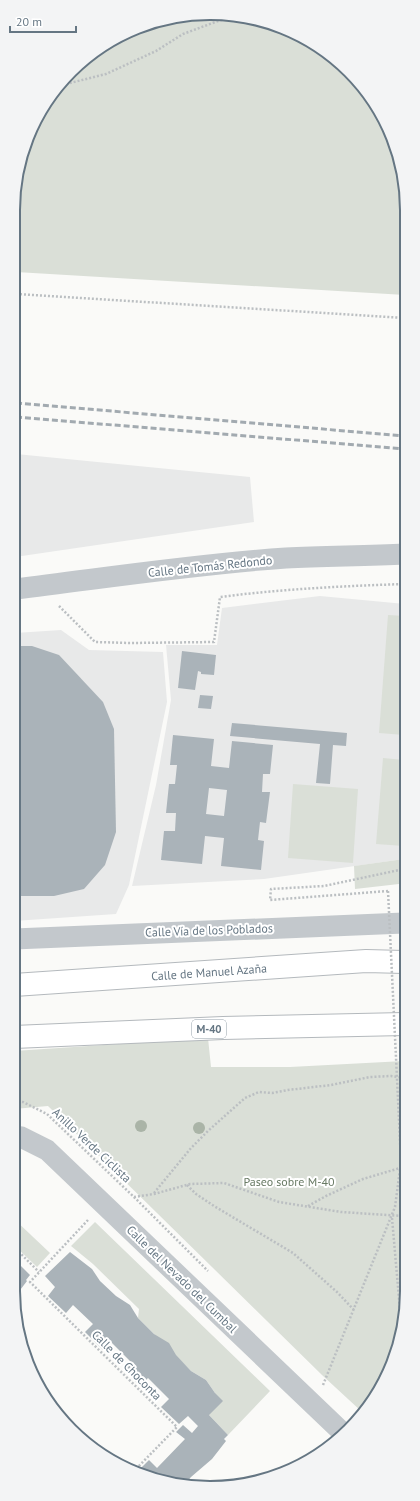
<svg xmlns="http://www.w3.org/2000/svg" width="420" height="1501" viewBox="0 0 420 1501" font-family="'PT Sans',sans-serif">
	<style>
		.built { fill: #e8e9e9 }
		.green { fill: #dadfd7 }
		.building { fill: #aab3b9; fill-rule: evenodd }
		.lines { fill: none; stroke-linecap: round; stroke-linejoin: round }
		.highway-casing { stroke: #b4b9bd; stroke-width: 24 }
		.path { stroke: #bbbfc2; stroke-width: 2.5; stroke-dasharray: 2 2; stroke-linecap: butt }
		.street { stroke: #c3c8cc; stroke-width: 21 }
		.highway { stroke: #fff; stroke-width: 22 }
		.rail { stroke: #a2aab0; stroke-width: 3; stroke-dasharray: 6 3; stroke-linecap: butt }
		.path-bridge { stroke: #bbbfc2; stroke-width: 2.5; stroke-dasharray: 2 2; stroke-linecap: butt }
		.tree { fill: #aab4a7 }
		.labels { text-anchor: middle; dominant-baseline: central; stroke-width: 4; stroke-linejoin: round; paint-order: stroke }
		.shield { fill: #fff; stroke: #939fa8; stroke-width: 1 }
		.shield-label { font-size: 11px; font-weight: bold; fill: #657683 }
		.street-label { font-size: 12px; fill: #657683; stroke: #fff }
		.park-label { font-size: 12px; fill: #687a64; stroke: #fff }
		.rim { fill: none; stroke: #657683; stroke-width: 2 }
	</style>
	<rect width="100%" height="100%" fill="#fafaf8"/>
	<g class="built">
		<path d="M16 454 250 477 254 522 15 557Z"/>
		<path d="M320 596 405 604 404 859 264 879 132 886 156 785 171 700 166 645H217L222 608Z"/>
		<path d="M61 630 89 650 163 652 167 702 129 885 116 914 14 921 15 633Z"/>
	</g>
	<g class="green">
		<path d="M171 17H248L308 39 358 80 387 123 405 185V295L16 272 17 172 46 101 100 46Z"/>
		<path d="M388 615 405 616 404 735 379 733Z"/>
		<path d="M383 758 404 760V846L376 844Z"/>
		<path d="M293 784 358 789 353 863 288 858Z"/>
		<path d="M404 859V901H402L399 884 355 889 354 866Z"/>
		<path d="M208 1038 211 1067H290L404 1061 403 1329 380 1390 361 1411 322 1375 48 1106 14 1109V1051Z"/>
		<path d="M13 1218 50 1253 37 1267 13 1244Z"/>
		<path d="M95 1222 270 1391 228 1435 209 1415 215 1393 206 1380 191 1371 138 1318 139 1309 93 1264 71 1246Z"/>
	</g>
	<g class="building">
		<path d="M15 646H32L59 655 103 702 114 729 116 832 105 865 84 889 54 896H14Z"/>
		<path d="M182 651 216 655 214 675 201 674V672L198 671 195 690 178 688Z"/>
		<path d="M200 695 213 696 211 709 198 708Z"/>
		<path d="M232 723 347 733 346 746 333 745 330 784 316 783 320 744 230 736Z"/>
		<path d="M173 735 214 739 211 766 229 768 232 741 273 745 270 774H263L262 792H270L266 823 260 822 258 840 264 841 261 870 221 866 224 838 205 836 202 864 161 860 164 831H175L176 813H166L169 784H175L177 765H170ZM209 788 227 790 224 816 206 814Z"/>
		<path d="M70 1252 92 1269 100 1281 116 1296 130 1305 138 1318 154 1334 169 1343 176 1355 191 1371 206 1380 215 1393 223 1401 209 1415 228 1435 224 1439 226 1441 212 1459 191 1477 185 1484 147 1474 141 1468 149 1460 157 1468 185 1439 176 1432 183 1425 192 1433 198 1426 188 1416 179 1424 161 1407 169 1399 148 1378 140 1386 124 1370 131 1362 111 1342 103 1350 85 1332 93 1324 73 1305 66 1313 48 1296 55 1287 45 1276Z"/>
		<path d="M13 1258 30 1275 26 1280 27 1281 14 1298 13 1291Z"/>
	</g>
	<g class="lines">
		<g class="highway-casing">
			<g id="highway">
				<path d="M14 985 366 961 404 962"/>
				<path d="M14 1037 223 1028 404 1024"/>
			</g>
		</g>
		<g class="path">
			<path d="M62 85 106 74 156 51 183 34 218 21 231 18 242 17"/>
			<path d="M16 294 405 318"/>
			<path d="M59 606 95 642 130 643 214 642 220 597C282 589 343 586 405 584"/>
			<path d="M388 891 270 900 271 889 324 886 404 869"/>
			<path d="M14 1101 23 1102 47 1114 134 1197 208 1271"/>
			<path d="M187 1185 196 1194 214 1206 293 1253 337 1292 354 1310"/>
			<path d="M154 1193 191 1148 209 1130 245 1098 259 1092 272 1093 288 1090 331 1085 370 1077 391 1076 404 1078"/>
			<path d="M134 1197 154 1194 190 1184 224 1183 279 1202 341 1212 403 1216"/>
			<path d="M308 1206 326 1196 363 1179 400 1168"/>
			<path d="M392 1218 402 1333"/>
			<path d="M88 1220 30 1282 177 1427 134 1471"/>
			<path d="M13 1246 39 1272"/>
			<path d="M323 1385 395 1207 401 1162"/>
		</g>
		<g class="street">
			<path d="M15 589C106 578 196 564 286 558 326 556 365 556 405 554"/>
			<path d="M14 939 404 923"/>
			<path d="M14 1136 21 1137 47 1150 343 1433"/>
		</g>
		<use href="#highway" class="highway"/>
		<g class="rail">
			<path d="M16 403 405 436"/>
			<path d="M16 417 405 449"/>
		</g>
		<path class="path-bridge" d="M388 891 401 1162"/>
	</g>
	<g class="tree">
		<circle cx="141" cy="1126" r="6"/>
		<circle cx="199" cy="1128" r="6"/>
	</g>
	<g class="labels">
		<rect class="shield" x="192" y="1020" width="34" height="18" rx="3"/>
		<g class="shield-label">
			<text x="209" y="1029">M-40</text>
		</g>
		<g class="street-label">
			<text transform="translate(210 566) rotate(-6)">Calle de Tomás Redondo</text>
			<text transform="translate(209 930) rotate(-2)">Calle Vía de los Poblados</text>
			<text transform="translate(209 972) rotate(-4)">Calle de Manuel Azaña</text>
			<text transform="translate(92 1145) rotate(43)">Anillo Verde Ciclista</text>
			<text transform="translate(182 1279) rotate(44)">Calle del Nevado del Cumbal</text>
			<text transform="translate(127 1365) rotate(45)">Calle de Choconta</text>
		</g>
		<g class="park-label">
			<text x="289" y="1181">Paseo sobre M-40</text>
		</g>
	</g>
	<path d="M0 0H420V1501H0ZM210 20H210A190 190 0 0 1 400 210V1291A190 190 0 0 1 210 1481H210A190 190 0 0 1 20 1291V210A190 190 0 0 1 210 20Z" fill="#f3f4f5" fill-rule="evenodd"/>
	<path class="rim" d="M210 20H210A190 190 0 0 1 400 210V1291A190 190 0 0 1 210 1481H210A190 190 0 0 1 20 1291V210A190 190 0 0 1 210 20Z"/>
	<path d="M10 26v6h66v-6" fill="none" stroke="#657683" stroke-width="2"/>
	<text x="16" y="26" font-size="12" fill="#657683" stroke="#ffffff" stroke-width="3" paint-order="stroke">20 m</text>
</svg>
